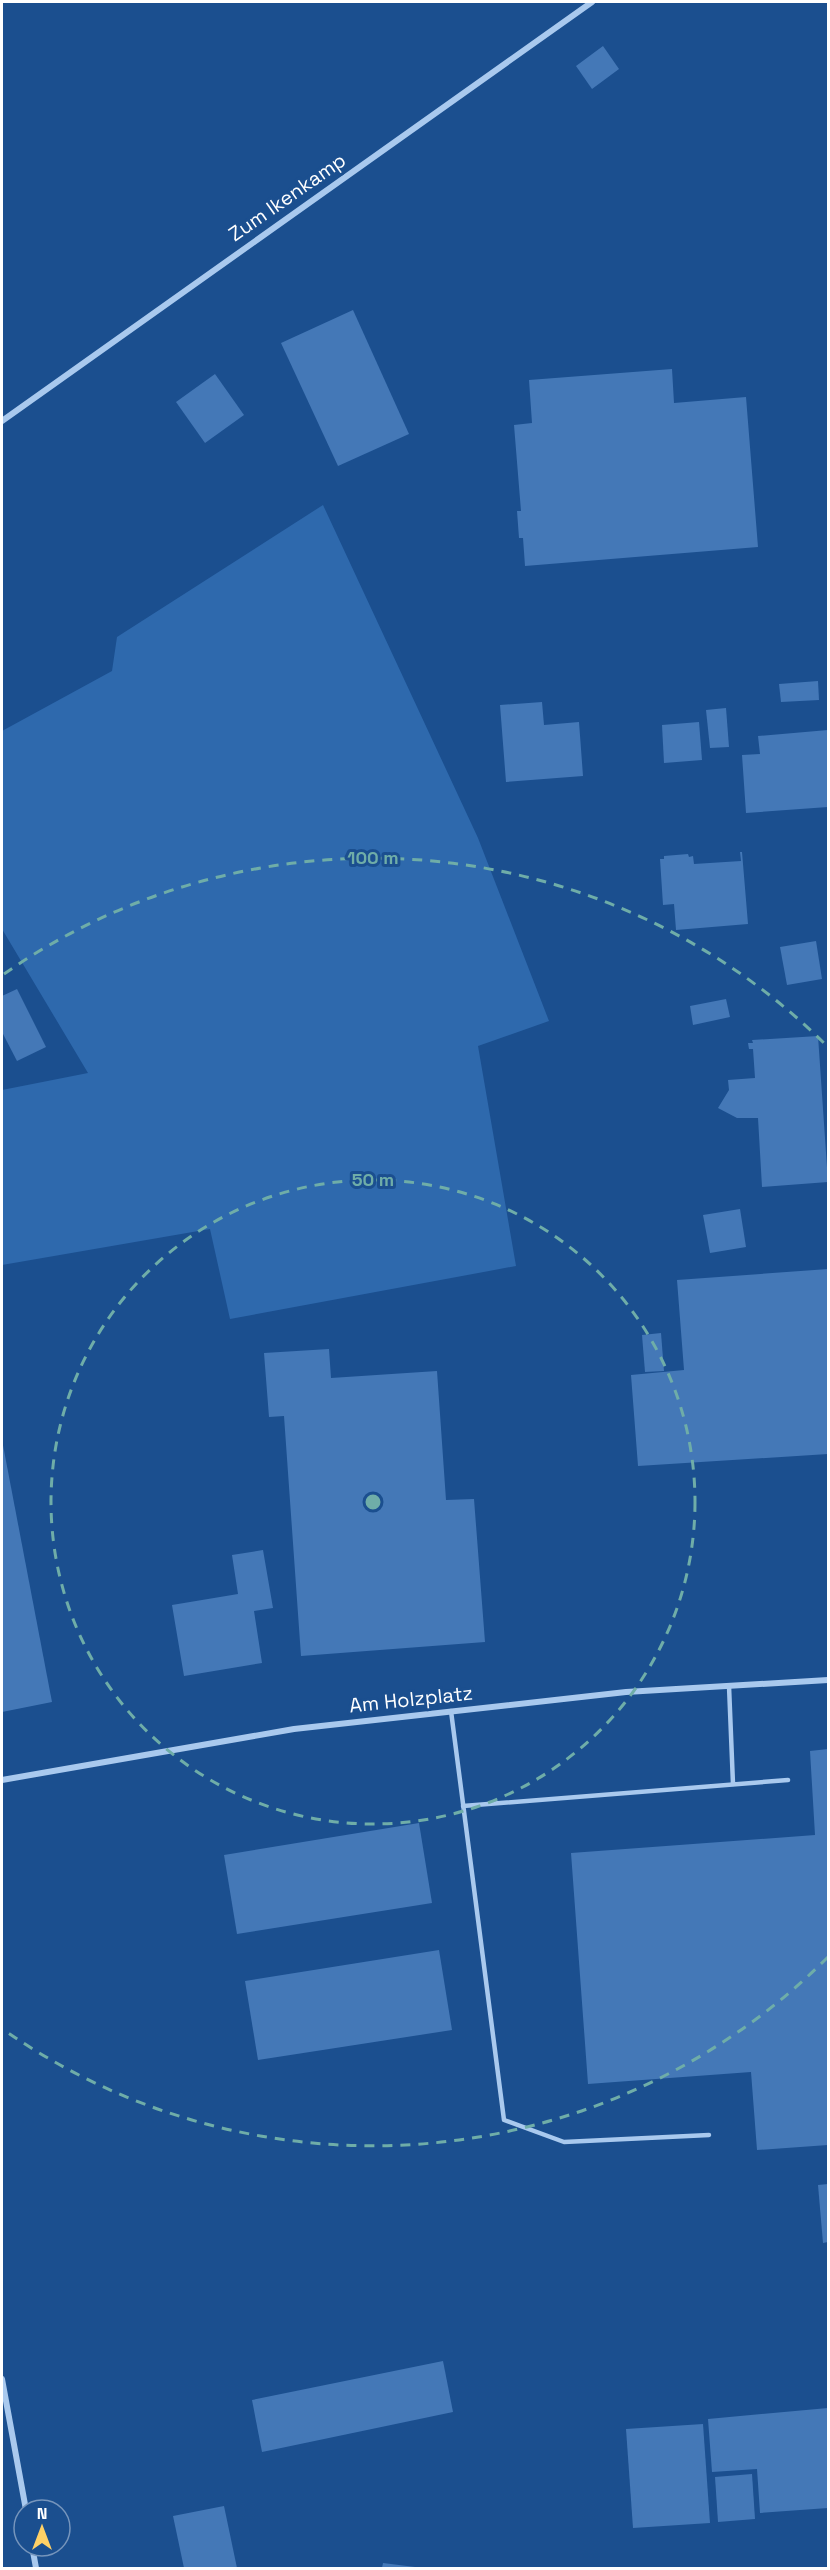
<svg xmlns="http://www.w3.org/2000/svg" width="830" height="2570" viewBox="0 0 830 2570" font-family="'Space Grotesk',sans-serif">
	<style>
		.green { fill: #2e69ad }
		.building { fill: #4478b7 }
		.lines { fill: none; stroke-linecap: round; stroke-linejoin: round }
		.lane { stroke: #a9c9ee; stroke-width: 4.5 }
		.street { stroke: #a9c9ee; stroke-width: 6 }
		.ring { fill: none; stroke: #6fada8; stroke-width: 3; stroke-dasharray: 10 8 }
		.labels { text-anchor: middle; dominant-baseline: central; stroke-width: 6; stroke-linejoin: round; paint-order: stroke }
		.street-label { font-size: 20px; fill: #fff; stroke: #1b4f8f }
		.centre { fill: #6fada8; stroke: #1b4f8f; stroke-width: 3 }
		.ring-label { font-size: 18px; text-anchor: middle; font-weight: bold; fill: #6fada8; stroke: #1b4f8f; stroke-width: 6; stroke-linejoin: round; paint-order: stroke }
	</style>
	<rect width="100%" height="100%" fill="#1b4f8f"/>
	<path class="green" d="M323 505 478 838 549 1021 478 1046 516 1266 230 1319 210 1229 2 1265V1090L88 1073 2 929V731L112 671 117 637Z"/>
	<g class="building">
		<path d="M603 46 619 69 592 89 576 66Z"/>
		<path d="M353 310 409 434 338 466 281 343Z"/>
		<path d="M672 369 674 403 746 397 758 547 525 566 523 538H519L517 511H521L514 425 532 423 529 380Z"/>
		<path d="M215 374 244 415 205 443 176 402Z"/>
		<path d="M818 681 819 700 781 702 779 684Z"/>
		<path d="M542 702 544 725 579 722 583 776 506 782 500 705Z"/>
		<path d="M726 708 729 747 710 748 706 710Z"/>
		<path d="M699 722 702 760 664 763 662 725Z"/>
		<path d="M828 730V807L746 813 742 755 760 754 758 736Z"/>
		<path d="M740 852H742L748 924 676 930 674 904 663 905 660 859H664V856L688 854 689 857 693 856 694 864 741 861Z"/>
		<path d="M816 941 822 979 787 985 780 947Z"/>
		<path d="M17 989 46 1047 17 1061 2 1032V996Z"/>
		<path d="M726 999 730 1017 693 1025 690 1006Z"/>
		<path d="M818 1036 828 1182 762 1187 758 1118H737L718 1108 729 1090 728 1080 755 1078 753 1049H749L748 1043H753L752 1040Z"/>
		<path d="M740 1209 746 1247 710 1253 703 1215Z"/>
		<path d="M828 1269V1454L638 1466 631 1375 684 1370 677 1280Z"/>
		<path d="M661 1333 664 1371 645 1372 642 1335Z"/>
		<path d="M329 1349 331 1378 437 1371 446 1500 474 1499 485 1642 301 1656 284 1416 269 1417 264 1353Z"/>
		<path d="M2 1440 52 1702 2 1712Z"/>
		<path d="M263 1550 273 1608 254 1611 262 1663 184 1676 172 1605 238 1594 232 1555Z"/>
		<path d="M828 1749V2145L757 2150 751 2072 588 2084 571 1853 815 1835 810 1751Z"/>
		<path d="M419 1823 432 1903 237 1934 224 1855Z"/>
		<path d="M439 1950 452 2030 258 2060 245 1981Z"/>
		<path d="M828 2184V2242L823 2243 818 2185Z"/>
		<path d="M443 2361 453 2412 262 2452 252 2400Z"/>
		<path d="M828 2408V2508L760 2513 757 2469 712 2472 708 2419Z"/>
		<path d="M703 2424 710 2523 633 2528 626 2429Z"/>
		<path d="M752 2474 755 2519 718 2522 715 2477Z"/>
		<path d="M224 2506 237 2568H184L173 2516Z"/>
		<path d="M383 2563 415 2567V2568H382Z"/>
	</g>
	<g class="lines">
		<g class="lane">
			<path d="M729 1686 733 1784"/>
			<path d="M451 1711 504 2120 564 2142 709 2135"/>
			<path d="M463 1806 788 1780"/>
		</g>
		<g class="street">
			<path d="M2 421 592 2"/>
			<path d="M2 1780 294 1729 626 1692 828 1680"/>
			<path d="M2 2379 26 2510"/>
			<path d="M32 2546 36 2568"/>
		</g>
	</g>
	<g class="ring">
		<circle cx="373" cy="1502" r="322"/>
		<path d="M828 1957A644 644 0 0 1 4 2030M4 974A644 644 0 0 1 828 1047"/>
	</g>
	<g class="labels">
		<g class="street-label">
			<text transform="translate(287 197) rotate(-35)">Zum Ikenkamp</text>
			<text transform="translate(411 1699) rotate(-6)">Am Holzplatz</text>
		</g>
	</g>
	<circle cx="373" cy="1502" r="9" class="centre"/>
	<g class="ring-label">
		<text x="373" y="864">100 m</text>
		<text x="373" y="1186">50 m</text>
	</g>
	<rect width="830" height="2570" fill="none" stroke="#ffffff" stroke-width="6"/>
	<g transform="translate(42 2528)"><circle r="28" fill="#1b4f8f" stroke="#7695bc" stroke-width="1.5"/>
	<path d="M0-4.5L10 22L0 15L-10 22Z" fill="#ffd166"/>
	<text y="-9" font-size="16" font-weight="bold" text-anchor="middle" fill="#ffffff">N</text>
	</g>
</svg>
